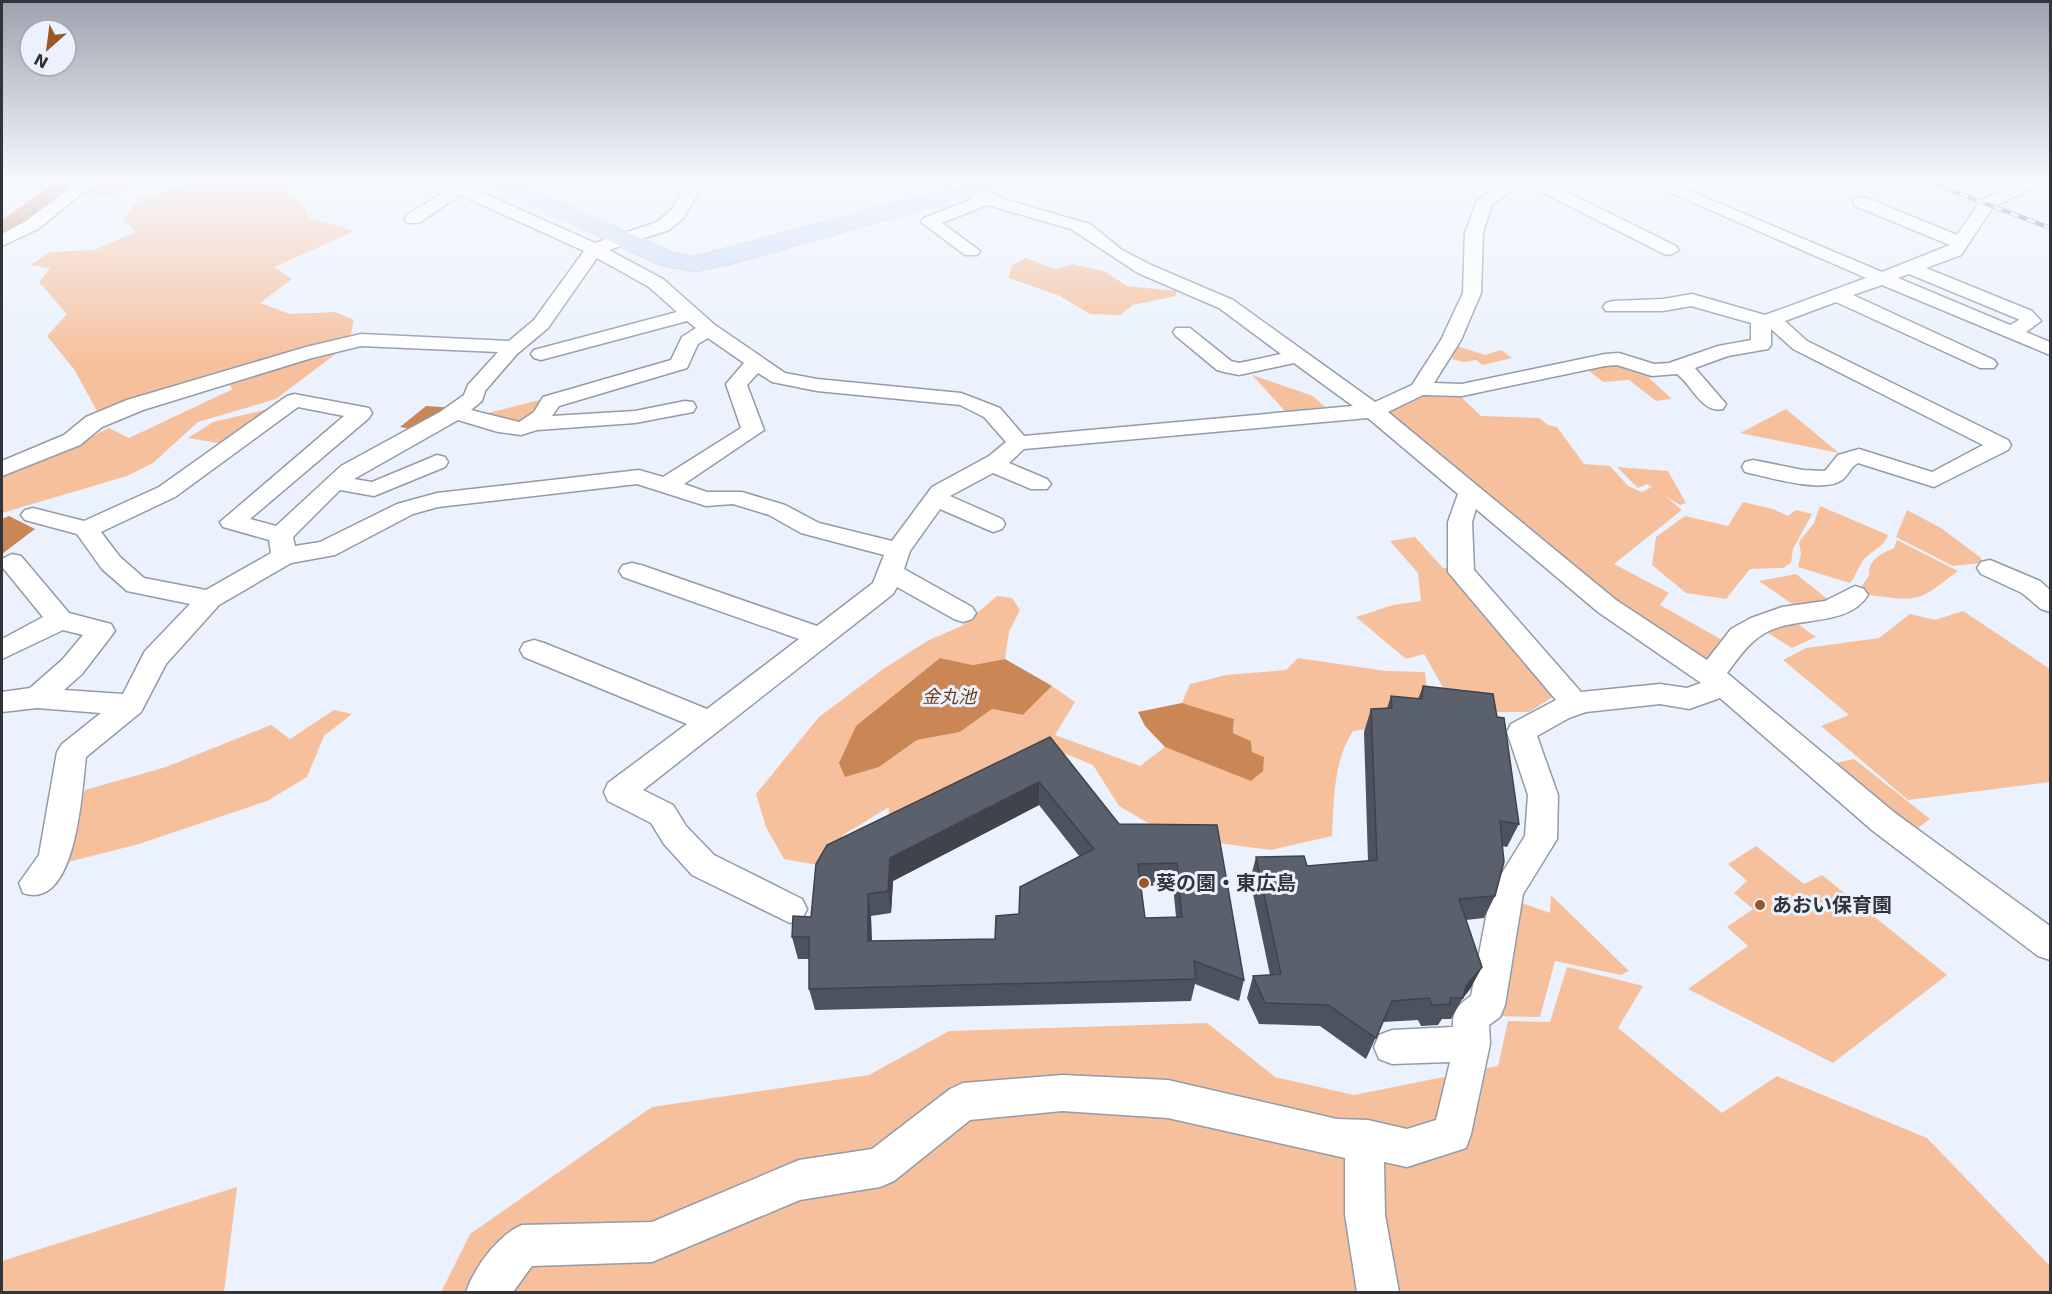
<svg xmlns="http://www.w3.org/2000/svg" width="2052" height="1294" viewBox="0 0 2052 1294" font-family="'DejaVu Sans','Noto Sans JP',sans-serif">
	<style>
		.green { fill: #f6c09d }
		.water { fill: #cb8656 }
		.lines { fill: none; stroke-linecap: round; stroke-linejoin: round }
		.river { fill: #cb8656; fill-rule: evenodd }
		.minor-casing { stroke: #939ba7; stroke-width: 3 }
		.major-casing { stroke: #d2d2d3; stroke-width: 3 }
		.minor { fill: #fff; fill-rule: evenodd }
		.major { fill: #cadcf7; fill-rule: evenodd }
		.rail-casing { stroke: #5e6269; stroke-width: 4.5 }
		.rail { stroke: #ebf2fd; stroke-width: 3; stroke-dasharray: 9; stroke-linecap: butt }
		.wall { fill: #4d535e; fill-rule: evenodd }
		.shaded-wall { fill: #3f444c }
		.building { fill: #5a616d; stroke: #3f444c; stroke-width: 1.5; fill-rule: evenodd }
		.poi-dot { fill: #9b5826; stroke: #ebf2fd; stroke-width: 2 }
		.labels { text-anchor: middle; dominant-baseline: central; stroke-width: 6; stroke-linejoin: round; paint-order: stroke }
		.water-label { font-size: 18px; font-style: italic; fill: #6a3b17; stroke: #ebf2fd }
		.near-poi-label { font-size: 20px; font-weight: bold; fill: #313439; stroke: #ebf2fd; text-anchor: start }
	</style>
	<rect width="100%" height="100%" fill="#ebf2fd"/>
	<g class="green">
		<path d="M99 181H131L129 189 112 196 82 194Z"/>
		<path d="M200 181H283C294 198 302 196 309 218L355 231 274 267 292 279 260 303 290 314 335 312 354 320 350 338 337 353 276 399 198 422 153 463 127 476 2 513V477L46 460 109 428 129 438 233 389 216 372 97 411 74 369 47 336 67 314 39 282 50 268 30 265 50 252 94 250 136 232 123 219 141 197Z"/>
		<path d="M1025 258 1056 269 1073 264 1106 272 1127 286 1176 291V296L1133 305 1120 315 1090 314 1060 296 1009 278 1011 266Z"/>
		<path d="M1457 346 1485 355 1501 350 1512 358 1483 365 1476 360 1464 362 1452 359Z"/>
		<path d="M1621 360 1653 375 1649 378 1672 399 1656 401 1629 380 1603 382 1583 366Z"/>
		<path d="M1252 375 1313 396 1325 407 1285 411Z"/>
		<path d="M1456 392 1481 416 1539 418 1548 425 1557 427 1584 464 1610 466 1628 486 1642 492 1652 487 1647 484 1638 488 1617 467 1668 471 1686 503 1680 505 1665 496 1682 510 1614 564 1669 593 1660 605 1724 641 1707 668 1611 606 1382 412 1425 393Z"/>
		<path d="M539 400 535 420C521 426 501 424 488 413Z"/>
		<path d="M277 407 224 444 188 438 213 422Z"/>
		<path d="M1786 409 1839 453 1740 433Z"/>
		<path d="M1743 502 1773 509 1788 516 1796 510 1812 514 1793 549 1791 563 1783 568 1750 569 1726 599 1686 593 1652 565 1656 537 1685 516 1728 526Z"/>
		<path d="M1820 506 1888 535C1885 546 1873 550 1865 558 1859 565 1856 576 1850 583L1798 567 1801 554 1799 542 1814 523Z"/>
		<path d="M1907 510 1941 528 1981 558V563L1953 566 1896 537Z"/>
		<path d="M1415 537 1443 568H1449L1554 696 1529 712H1476L1464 689 1445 691 1424 654 1406 659 1356 617 1393 605 1421 601 1418 573 1390 541Z"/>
		<path d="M1897 540 1958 571C1929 592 1924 603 1886 597 1875 596 1868 596 1860 588L1869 576C1868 560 1880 554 1894 548Z"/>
		<path d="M1796 574 1830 601 1798 608 1759 581Z"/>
		<path d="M997 596 1012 598 1020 610 1009 632 1005 659 973 665 940 658 879 767 917 740 960 732 992 709 1023 715 1052 686 1075 702 1055 735 1140 766 1165 747 1200 760 1252 752 1251 741 1233 733 1234 719 1182 703 1190 684 1226 675 1286 670 1298 658 1386 671 1425 672 1427 692 1462 700 1375 728 1353 731C1333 762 1334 800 1332 836L1271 850 1172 837 1119 806 1093 765 1066 754 1048 756 888 834 889 807 843 835 817 865 784 859 766 827 756 794 819 717 883 669 929 640 962 626Z"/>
		<path d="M1963 611 2050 669V782L1908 800 1821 726 1849 715 1783 660 1806 648 1879 638 1910 614 1935 620Z"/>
		<path d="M1792 620 1816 637 1792 648 1765 631Z"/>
		<path d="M334 710 352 714 324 736 307 777 267 801 139 844 60 864 85 790 166 767 271 725 290 739Z"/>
		<path d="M1854 759 1930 819 1911 833 1826 765Z"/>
		<path d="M1756 846 1804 884 1822 875 1947 975 1833 1063 1688 989 1748 946 1727 927 1753 909 1734 893 1747 881 1728 864Z"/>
		<path d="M1551 895 1629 971 1621 975 1555 961 1540 1017 1497 1016 1519 902 1550 913Z"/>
		<path d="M1567 967 1643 986 1618 1028 1722 1113 1777 1076 1927 1138 2050 1266V1292H441L470 1234 652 1107 869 1075 949 1031 1207 1023 1275 1077 1354 1095 1498 1066 1508 1021 1550 1022Z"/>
		<path d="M237 1187 224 1292H2V1261Z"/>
	</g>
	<g class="water">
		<path d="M426 406 456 408 417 430 400 427Z"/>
		<path d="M9 516 35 529 2 554V519Z"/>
		<path d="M940 658 973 665 1005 659 1052 686 1023 715 992 709 960 732 917 740 879 767 845 777 839 763 856 726Z"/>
		<path d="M1182 703 1234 719 1233 733 1251 741 1252 752 1264 757 1263 771 1251 781 1165 747 1145 726 1138 712Z"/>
	</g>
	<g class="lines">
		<path class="river" d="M57 181H86L11 238 2 240V220Z"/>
		<g class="minor-casing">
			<g id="minor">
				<path d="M2 181H10V182L2 187Z"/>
				<path d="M79 181H97L38 229 2 246V234L26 221Z"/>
				<path d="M415 181H456L595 243 657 222 671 210 689 181H705L684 217 669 230 609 250 663 279 715 325 785 373 817 379 961 393 1000 408 1024 436 1353 406 1294 363 1239 375 1224 372 1217 370 1176 336 1173 332 1176 328H1190L1231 361 1239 363 1281 354 1219 308 1138 273 1071 229 987 205 942 223 980 251 977 255H965L921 222 924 218 972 199 944 181H964L1003 199 1090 224 1122 250 1151 265 1233 300 1375 402 1412 385 1441 340 1463 293 1465 233 1477 201 1506 181H1544L1676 246 1679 250 1670 255 1664 254 1524 183 1492 204 1483 233 1481 293 1461 340 1434 383 1462 384 1605 354 1619 353 1654 364 1669 363 1718 346 1751 340V323L1691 306 1663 311H1606L1603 307 1606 303 1613 301 1663 299 1692 294 1765 315 1866 278 1644 181H1666L1882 272 1950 245 1855 206 1853 202 1855 198H1867L1957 235 1981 200 2026 181H2048L1993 207 1961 255 1926 268 2032 311 2041 321 2026 332 2050 342V355L1882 285 1853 295 1994 360 1997 364 1994 368H1980L1836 302 1785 321 1807 341 2008 440 2011 445 2008 450 1934 487 1858 463C1850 467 1849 475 1842 480 1822 494 1768 477 1745 472L1742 467 1745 462 1753 460 1803 470 1825 471 1838 455 1859 449 1932 472 1983 445 1793 349 1771 329V345L1768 349 1728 356 1695 368 1726 404 1723 409C1702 414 1692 385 1677 374L1652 376 1617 365 1605 366 1462 396 1423 395 1388 412 1616 600 1707 660 1731 629 1751 618 1782 607 1825 601 1855 586 1864 589 1868 595C1848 627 1799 616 1769 631 1750 640 1740 656 1727 673L1895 813 2050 926V960L2038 956 1873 831 1720 698 1689 709 1660 704 1586 712 1569 718 1537 736 1558 795 1557 839 1523 894 1505 1005 1500 1017 1489 1025 1490 1044 1471 1134 1466 1148 1407 1167 1384 1162 1385 1215 1399 1292H1357L1345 1215V1158L1168 1118 1062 1111 970 1120 894 1181 880 1187 800 1200 652 1262 532 1266 513 1292H466C474 1268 498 1235 522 1225L652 1222 799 1160 872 1149 950 1089 963 1083 1062 1075 1168 1080 1337 1119 1368 1120 1407 1129 1436 1120 1450 1062 1392 1064 1379 1059 1374 1047 1379 1035 1392 1030 1453 1027C1452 1011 1458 1005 1471 996L1491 891 1525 836 1528 795 1507 732 1511 724 1556 700 1448 572V522L1458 494 1368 418 1024 449 1009 463 1047 479 1051 484 1047 489H1031L993 473 950 496 1002 519 1005 524 1002 529 993 532 940 509 910 551 904 569 972 607 976 613 972 619 963 622 954 619 897 587 893 594 643 790 673 805 686 826 714 855 802 899 807 909 802 919 790 923 692 875 664 844 651 823 608 801 604 792 608 783 687 724 524 657 520 650 524 643 534 640 544 643 707 709 799 639 623 577 619 571 623 565 632 563 641 565 817 626 873 583 884 555 801 533 769 515 733 504 706 506 637 484 438 507 413 514 335 555 291 563 219 605 166 664 141 712 86 757C82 789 77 912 23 893L19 883 39 855 57 752 62 744 101 713 37 708 2 712V692L30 688 62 660 83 635 63 630 2 659V639L43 617 3 568 2 559 12 554 21 556 69 613 111 624 115 631 82 674 64 690 123 694 145 651 190 604 127 591 102 569 77 534 25 520 21 515 25 510 33 508 84 521 159 487 287 396 294 394 369 408 372 413 369 418 250 519 276 526 341 466 440 412 464 395 468 385 498 352 361 346 312 358 143 410 102 427 80 445 2 476V461L64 435 86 417 127 400 306 347 361 334 509 341 534 320 584 251 458 194 456 198 419 223H407L405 219 407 215 441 194ZM597 258 649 287 677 312 534 350 531 354 534 358 541 360 687 321 696 328 682 337 671 360 543 397 534 412 519 422 471 410 482 401 485 391 517 354 548 328ZM1909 274 2018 319 2019 320 2010 325 1898 278ZM708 338 744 363 726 384 741 428 663 477 639 470 437 493 397 504 320 542 295 546 293 537 340 490 374 496 445 467 448 462 445 457 437 455 372 482 354 479 458 420 498 432 521 435 537 430 635 423 693 412 696 407 693 402 685 401 635 411 552 416 559 406 687 368 698 344ZM758 373 772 382 817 391 960 405 984 417 1006 442 989 456 932 487 892 541 819 523 785 505 742 492H707L684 484 764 430 747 385ZM298 407 344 416 220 522 223 527 269 540 271 553 206 590 144 578 120 557 101 532 175 497ZM1476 509 1598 612 1701 683 1687 688 1660 684 1581 692 1474 570 1472 522Z"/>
				<path d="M564 181H587L579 186 566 184Z"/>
				<path d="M1990 560 2040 581 2050 590V612L2041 609 2022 593 1981 574 1977 568 1981 562Z"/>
			</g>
		</g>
		<g class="major-casing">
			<path id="major" d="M487 181H513L673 253 695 257 978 181H1011L1008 185 729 264 695 271 659 264 490 185Z"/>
		</g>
		<use href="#minor" class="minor"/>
		<use href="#major" class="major"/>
		<g class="rail-casing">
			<path id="rail" d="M1926 181 2050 228"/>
		</g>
		<use href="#rail" class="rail"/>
	</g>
	<g class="wall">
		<path d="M1423 686 1519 824 1507 847 1502 846 1495 896 1484 918 1466 920 1482 967 1470 989 1463 998 1451 1019H1442L1438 1025 1421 1026 1418 1020 1383 1022 1366 1059 1320 1026 1259 1024 1247 998 1253 976 1270 975 1250 880 1256 857 1307 866 1368 861 1364 732 1371 709 1387 708 1391 696 1418 699Z"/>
		<path d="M1050 737 1119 824 1217 825 1244 980 1239 1001 1195 984 1191 1001 815 1010 809 989V959H798L792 937 811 917ZM1039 805 1080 857 1019 914 995 939 872 941 871 916 891 913 893 881ZM1173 885 1176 917 1145 918 1141 886Z"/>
	</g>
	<g class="shaded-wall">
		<path d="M1039 782V805L893 881 891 913 888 891 890 858Z"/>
		<path d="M868 894 871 916 872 963 868 941Z"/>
		<path d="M1482 967 1470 989 1463 998 1466 986Z"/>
	</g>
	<g class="building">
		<path d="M1423 686 1493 694 1497 717 1504 718 1519 824 1500 821 1504 862 1495 896 1459 899 1482 967 1466 986 1463 998H1450V1004L1432 1005 1429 998 1392 1001 1376 1038 1328 1005 1265 1003 1253 976 1281 974 1256 857 1304 856 1307 866 1377 860 1371 709 1392 708 1391 696 1422 699Z"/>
		<path d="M1050 737 1119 824 1217 825 1244 980 1194 961 1196 979 809 989V937H792L793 916 811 917 816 864 827 845ZM1039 782 1094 849 1020 887 1019 914 996 916 995 939 868 941V894L888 891 890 858ZM1177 863 1182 917 1145 918 1138 864Z"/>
	</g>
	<linearGradient id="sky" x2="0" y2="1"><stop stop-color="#9ca2ae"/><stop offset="0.5" stop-color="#f6f9fe"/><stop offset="1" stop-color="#f6f9fe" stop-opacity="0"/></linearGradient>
	<rect width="2052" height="362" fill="url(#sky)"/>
	<g class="poi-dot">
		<circle cx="1144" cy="883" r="6"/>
		<circle cx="1760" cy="905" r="6"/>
	</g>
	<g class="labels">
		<g class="water-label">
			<text x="949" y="696">金丸池</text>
		</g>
		<g class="near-poi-label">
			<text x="1156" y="883">葵の園・東広島</text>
			<text x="1772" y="905">あおい保育園</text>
		</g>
	</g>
	<rect width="2052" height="1294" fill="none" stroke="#313439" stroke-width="6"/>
	<g transform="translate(48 48) rotate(208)"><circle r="28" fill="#ebf2fd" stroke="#a1a6af" stroke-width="1.5"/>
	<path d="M0-4.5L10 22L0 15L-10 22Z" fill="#9b5826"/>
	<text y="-9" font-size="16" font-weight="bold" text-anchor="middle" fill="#313439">N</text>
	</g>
</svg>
